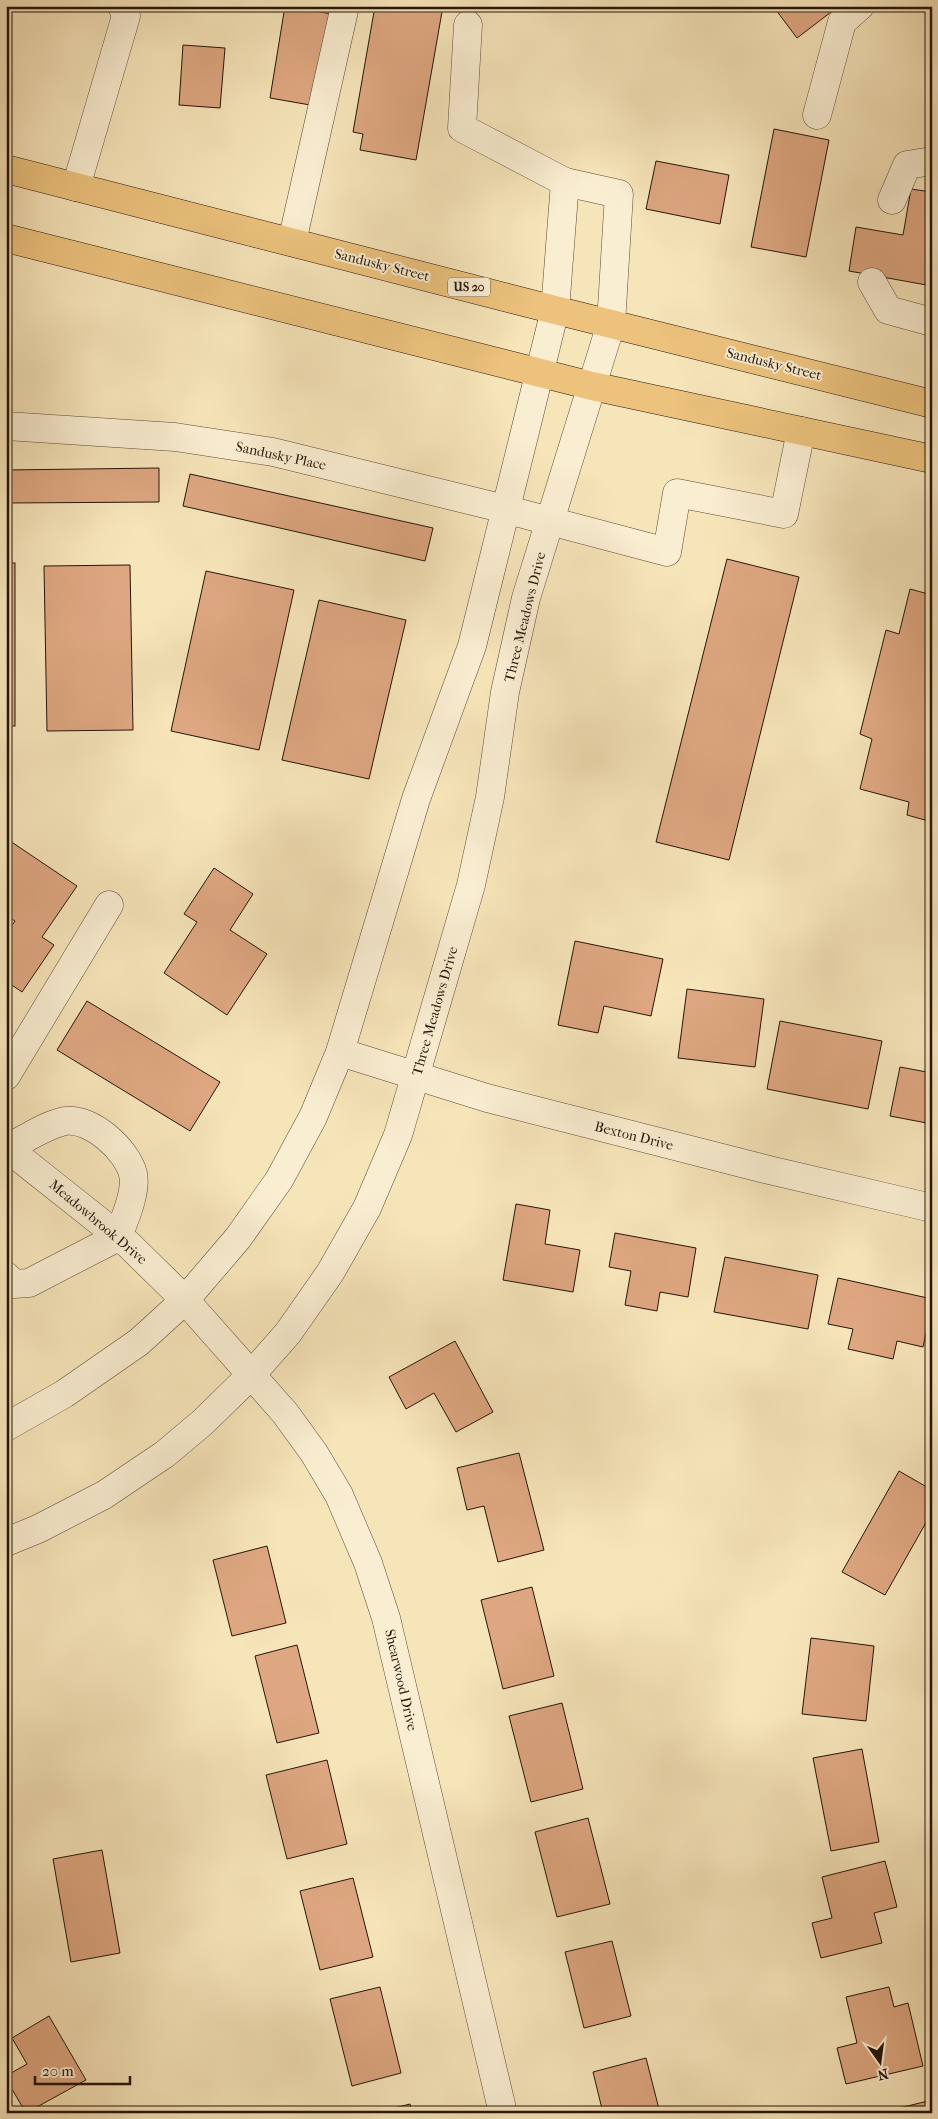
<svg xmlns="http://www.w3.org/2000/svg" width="938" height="2119" viewBox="0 0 938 2119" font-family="'IM FELL French Canon',serif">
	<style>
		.building { fill: #dea781; stroke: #25150a }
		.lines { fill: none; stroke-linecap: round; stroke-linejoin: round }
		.minor-casing { stroke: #5a4936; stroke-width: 29 }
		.major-casing { stroke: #25150a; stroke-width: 29 }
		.minor { stroke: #faeed2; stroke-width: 28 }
		.major { stroke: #ecc27d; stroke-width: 28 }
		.labels { text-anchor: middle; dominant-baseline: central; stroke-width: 4; stroke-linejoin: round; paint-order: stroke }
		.shield { fill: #faeed2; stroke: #655646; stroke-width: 1 }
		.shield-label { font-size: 12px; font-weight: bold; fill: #25150a }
		.street-label { font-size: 14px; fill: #25150a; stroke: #faeed2 }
	</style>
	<rect width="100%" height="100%" fill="#f7e5ba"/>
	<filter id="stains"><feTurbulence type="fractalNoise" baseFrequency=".004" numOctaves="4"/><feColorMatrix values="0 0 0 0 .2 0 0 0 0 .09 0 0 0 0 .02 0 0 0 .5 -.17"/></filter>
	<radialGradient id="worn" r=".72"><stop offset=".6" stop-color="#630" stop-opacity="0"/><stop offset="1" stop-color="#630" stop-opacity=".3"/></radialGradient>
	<g class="building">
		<path d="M285 6 332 14 316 106 270 98Z"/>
		<path d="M375 6H443L416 160 360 150 363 134 353 132Z"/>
		<path d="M773 6H839L797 38Z"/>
		<path d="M183 45 225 48 220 108 179 105Z"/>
		<path d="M774 129 829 140 806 257 751 247Z"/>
		<path d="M656 161 729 175 720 224 646 209Z"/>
		<path d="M911 189 932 192V286L849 271 856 227 903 235Z"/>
		<path d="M159 468V502L6 503V470Z"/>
		<path d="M190 474 433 528 425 561 183 506Z"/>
		<path d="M727 559 799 577 729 860 656 842Z"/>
		<rect x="6" y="563" width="9" height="163"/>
		<path d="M130 565 133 730 47 731 44 566Z"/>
		<path d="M206 571 294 590 259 750 171 731Z"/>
		<path d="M910 589 932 595V822L907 815 909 802 860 789 872 739 860 734 886 630 899 634Z"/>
		<path d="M319 600 406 620 369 779 282 760Z"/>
		<path d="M10 841 77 886 42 937 54 945 22 992 6 981V934L15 921 6 915V846Z"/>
		<path d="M214 868 253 894 230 930 267 954 227 1015 164 973 197 922 184 914Z"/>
		<path d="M575 941 663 959 651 1016 604 1006 598 1033 558 1025Z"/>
		<path d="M687 989 764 999 755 1067 678 1058Z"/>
		<path d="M87 1001 220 1082 190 1131 57 1050Z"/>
		<path d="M780 1021 882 1041 868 1109 767 1089Z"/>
		<path d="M900 1067 932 1073V1124L890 1116Z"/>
		<path d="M516 1204 550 1210 545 1244 580 1250 573 1292 503 1280Z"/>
		<path d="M615 1233 696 1248 688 1297 660 1292 657 1311 625 1305 631 1271 609 1267Z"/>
		<path d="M725 1257 818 1275 808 1329 714 1312Z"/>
		<path d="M838 1278 932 1299V1308L923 1347 897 1341 893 1359 848 1349 853 1329 828 1324Z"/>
		<path d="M455 1341 493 1412 456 1432 434 1393 406 1409 389 1377Z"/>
		<path d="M519 1453 544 1550 498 1562 484 1506 467 1510 457 1468Z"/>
		<path d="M899 1471 932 1490V1512L885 1595 842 1572Z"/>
		<path d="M267 1546 286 1623 232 1636 213 1560Z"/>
		<path d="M532 1587 554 1676 503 1689 481 1600Z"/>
		<path d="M811 1638 874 1646 866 1721 802 1714Z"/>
		<path d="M297 1645 319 1733 277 1743 255 1656Z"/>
		<path d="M562 1703 583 1789 531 1802 509 1716Z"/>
		<path d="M862 1749 879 1842 831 1851 813 1758Z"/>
		<path d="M327 1760 347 1844 287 1859 266 1775Z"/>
		<path d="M588 1818 610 1904 557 1917 535 1832Z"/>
		<path d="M102 1850 120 1953 71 1962 53 1859Z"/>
		<path d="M885 1861 897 1907 874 1913 882 1943 821 1958 812 1923 832 1918 822 1877Z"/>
		<path d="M353 1878 373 1957 320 1970 300 1891Z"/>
		<path d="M612 1941 631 2016 584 2028 565 1952Z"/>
		<path d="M380 1987 401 2073 352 2086 330 1999Z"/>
		<path d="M889 1987 894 2007 908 2003 923 2066 846 2084 837 2048 857 2043 846 1997Z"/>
		<path d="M49 2016 86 2080 26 2113 6 2079V2076L27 2064 12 2038Z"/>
		<path d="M646 2058 660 2113H603L593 2072Z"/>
		<path d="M928 2101 931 2113H887V2111Z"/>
		<path d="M410 2104 412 2113H375Z"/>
	</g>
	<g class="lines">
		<g class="minor-casing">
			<g id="minor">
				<path d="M468 25 462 128 565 182"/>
				<path d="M817 115 842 22 860 6"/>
				<path d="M76 187 126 16 122 6"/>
				<path d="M892 200 907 165 932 161"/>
				<path d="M292 242 345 6"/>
				<path d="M872 282 888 310 932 322"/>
				<path d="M6 426 175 437 273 452 493 506 667 552 677 493 784 514 801 431"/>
				<path d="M340 1052 487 1098 769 1170 932 1208"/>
				<path d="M6 1076 109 905"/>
				<path d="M6 1148C25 1140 45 1125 65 1121 91 1117 127 1150 133 1174 137 1192 124 1220 118 1237L29 1283 14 1284 6 1276"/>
				<path d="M7 1148 128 1244 185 1300 285 1413 314 1453 339 1495 368 1563 386 1618 503 2113"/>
				<path d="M6 1427 64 1394 139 1342 185 1300 238 1238 279 1180 313 1117 340 1052 416 799 472 646 555 310 565 182 619 194 611 324 526 598 505 692 490 797 471 885 398 1135 367 1208 330 1273 288 1333 251 1375 203 1422 165 1454 104 1495 38 1529 6 1542"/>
			</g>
		</g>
		<g class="major-casing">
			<g id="major">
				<path d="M6 169 555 310 932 404"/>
				<path d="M6 238 592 386 932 459"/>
			</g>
		</g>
		<use href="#minor" class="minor"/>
		<use href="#major" class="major"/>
	</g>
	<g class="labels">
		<rect class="shield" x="448" y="277.5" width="42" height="19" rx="4"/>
		<g class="shield-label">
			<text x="469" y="287">US 20</text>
		</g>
		<g class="street-label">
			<text transform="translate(382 265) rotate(14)">Sandusky Street</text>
			<text transform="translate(774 364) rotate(14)">Sandusky Street</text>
			<text transform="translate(281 456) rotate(12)">Sandusky Place</text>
			<text transform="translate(525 617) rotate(-76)">Three Meadows Drive</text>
			<text transform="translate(435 1011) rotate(-74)">Three Meadows Drive</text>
			<text transform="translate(634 1136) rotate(14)">Bexton Drive</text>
			<text transform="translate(98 1222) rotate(40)">Meadowbrook Drive</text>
			<text transform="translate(401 1680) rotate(77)">Shearwood Drive</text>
		</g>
	</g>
	<rect width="938" height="2119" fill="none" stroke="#f7e5ba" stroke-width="25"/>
	<rect x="8" y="8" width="923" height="2104" fill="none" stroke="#25150a" stroke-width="2.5"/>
	<rect x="12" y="12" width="913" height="2094" fill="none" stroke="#25150a"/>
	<g transform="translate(880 2062) rotate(166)" stroke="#faeed2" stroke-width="4" paint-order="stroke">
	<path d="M0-4L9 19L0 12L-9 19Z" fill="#25150a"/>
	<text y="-8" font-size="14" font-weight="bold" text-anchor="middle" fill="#25150a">N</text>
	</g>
	<path d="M35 2076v8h95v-8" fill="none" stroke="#25150a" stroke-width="2.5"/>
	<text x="42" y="2076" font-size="15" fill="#25150a" stroke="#faeed2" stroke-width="4" paint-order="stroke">20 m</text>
	<rect width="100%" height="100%" filter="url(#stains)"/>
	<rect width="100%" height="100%" fill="url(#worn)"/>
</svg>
